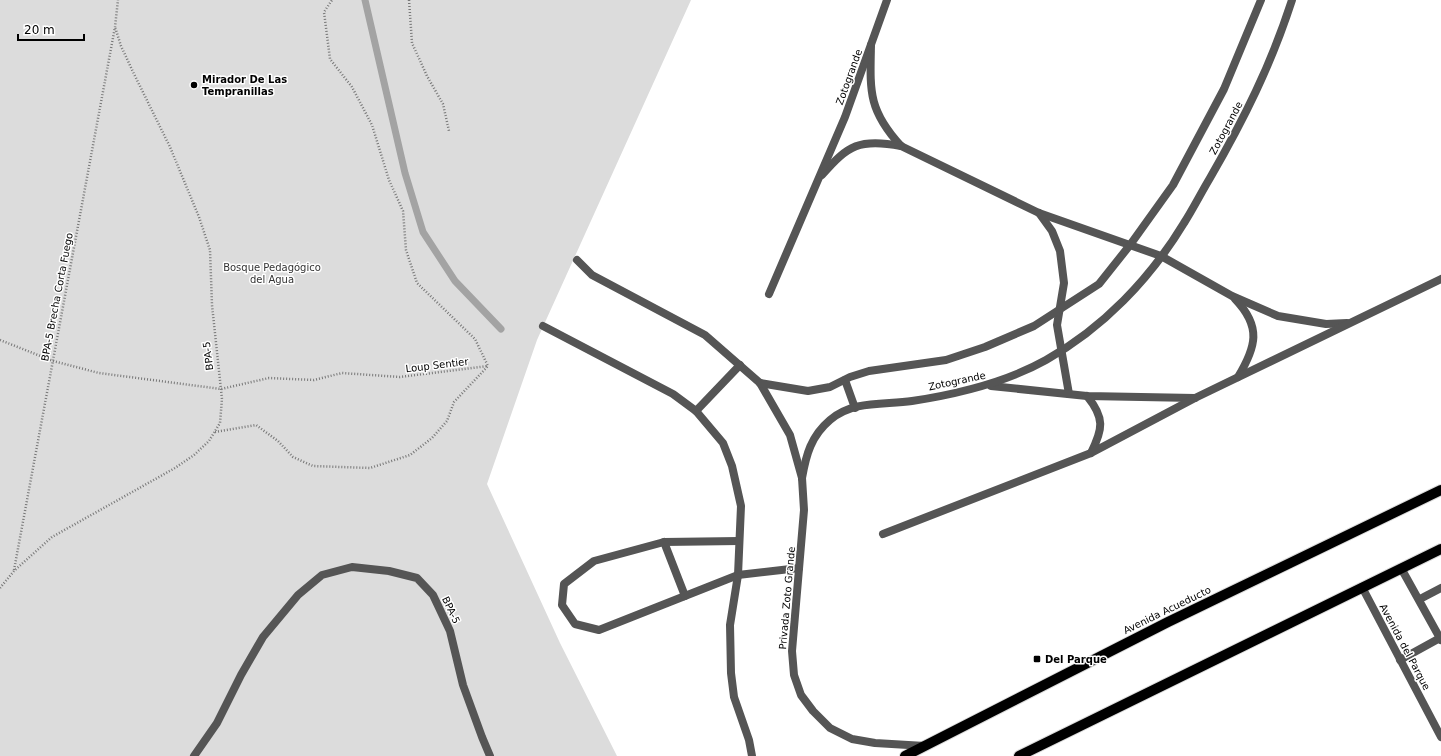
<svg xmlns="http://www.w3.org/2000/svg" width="1441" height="756" viewBox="0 0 1441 756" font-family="'DejaVu Sans',sans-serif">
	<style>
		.green { fill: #dcdcdc }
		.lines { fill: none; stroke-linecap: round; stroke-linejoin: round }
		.stream { stroke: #a3a3a3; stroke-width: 7 }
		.primary-casing { stroke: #dbdbdb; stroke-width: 12 }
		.path { stroke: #777; stroke-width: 2.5; stroke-dasharray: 1 2; stroke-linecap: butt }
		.lane { stroke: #555; stroke-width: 8 }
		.street { stroke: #555; stroke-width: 8 }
		.primary { stroke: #000; stroke-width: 10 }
		.poi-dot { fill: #000; stroke: #fff; stroke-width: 1.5 }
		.labels { text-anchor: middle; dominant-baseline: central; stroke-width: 3; stroke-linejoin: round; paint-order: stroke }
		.street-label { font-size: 10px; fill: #000; stroke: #fff }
		.poi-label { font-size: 10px; font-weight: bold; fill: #000; stroke: #fff; text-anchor: start }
		.park-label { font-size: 10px; fill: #333; stroke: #fff }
	</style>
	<rect width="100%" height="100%" fill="#fff"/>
	<path class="green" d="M0 0H691L537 340 487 484 560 643 617 756H0Z"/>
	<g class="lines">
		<path class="stream" d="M365 0 405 173 423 232 455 281 501 329"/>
		<g class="primary-casing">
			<g id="primary">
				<path d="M905 756 1168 622 1441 490"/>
				<path d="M1019 756 1441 549"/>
			</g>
		</g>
		<g class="path">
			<path d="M409 0 412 43 427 76 443 104 449 131"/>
			<path d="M0 340 53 361 99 373 221 389 269 378 314 380 342 373 400 377 488 366"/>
			<path d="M215 432 256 425 278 441 293 457 313 466 370 468 410 455 432 438 447 421 454 402 488 366 475 339 417 283 406 250 403 211 389 180 372 125 352 87 330 59 324 12 332 0"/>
			<path d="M14 570 115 27 118 0"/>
			<path d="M0 588 14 571 52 537 175 468 194 455 209 441 220 423 222 399 212 305 210 250 199 217 170 147 134 74 121 46 115 27"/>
		</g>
		<g class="lane">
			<path d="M739 541 664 542 594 561 564 584 562 605 575 624 599 630 738 575 799 568"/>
			<path d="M664 542 685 596"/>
			<path d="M1420 599 1441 588"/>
			<path d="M194 756 217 723 241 675 263 637 298 595 322 575 352 567 389 571 417 578 433 595 450 631 463 685 482 737 490 756"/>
		</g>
		<g class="street">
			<path d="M871 45C870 91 868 110 901 146L1039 213 1161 256 1232 296 1278 316 1326 324 1347 323"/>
			<path d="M822 175C848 145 860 138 901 146"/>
			<path d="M1039 213 1052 231 1060 251 1064 283 1057 325 1069 394"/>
			<path d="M577 260 592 275 705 335 760 383 790 435 802 478 804 510 792 651 794 675 801 695 813 711 830 728 852 739 875 743 925 746"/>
			<path d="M769 294 845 117 887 0"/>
			<path d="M1235 299C1262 327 1256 347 1238 377"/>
			<path d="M543 326 673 394 696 411 723 443 732 466 741 506 738 575 730 625 731 673 734 697 749 740 752 756"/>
			<path d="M845 380 855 408"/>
			<path d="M760 383 808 391 830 387 850 377 869 371 946 360 985 347 1034 326 1099 284 1130 245 1173 185 1224 89 1261 0"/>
			<path d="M991 386 1087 396 1195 398"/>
			<path d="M1087 396C1105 418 1103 429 1091 453"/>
			<path d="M696 411 740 365"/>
			<path d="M802 478C806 455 811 436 830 420 853 400 884 405 912 401 958 394 1005 383 1046 360 1103 328 1150 279 1184 223 1193 209 1201 193 1210 178 1244 119 1271 65 1292 0"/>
			<path d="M883 534 1091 453 1195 398 1441 279"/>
			<path d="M1401 568 1441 640"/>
			<path d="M1362 587 1441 737"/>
			<path d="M1400 660 1440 638"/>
		</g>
		<use href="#primary" class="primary"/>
	</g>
	<g class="poi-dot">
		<circle cx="194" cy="85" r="4"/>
		<rect x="1033" y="655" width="8" height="8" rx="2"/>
	</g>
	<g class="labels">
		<g class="street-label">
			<text transform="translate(849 77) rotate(-70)">Zotogrande</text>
			<text transform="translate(1226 128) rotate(-62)">Zotogrande</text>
			<text transform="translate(57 297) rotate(-79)">BPA-5 Brecha Corta Fuego</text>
			<text transform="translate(208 356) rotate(-97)">BPA-5</text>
			<text transform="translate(437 365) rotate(-7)">Loup Sentier</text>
			<text transform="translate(957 381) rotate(-12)">Zotogrande</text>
			<text transform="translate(787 598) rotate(-85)">Privada Zoto Grande</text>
			<text transform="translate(451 610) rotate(65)">BPA-5</text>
			<text transform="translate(1167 610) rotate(-26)">Avenida Acueducto</text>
			<text transform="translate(1405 647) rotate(62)">Avenida del Parque</text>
		</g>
		<g class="poi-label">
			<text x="202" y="79">Mirador De Las<tspan x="202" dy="12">Tempranillas</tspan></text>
			<text x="1045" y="659">Del Parque</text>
		</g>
		<g class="park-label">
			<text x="272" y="267">Bosque Pedagógico<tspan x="272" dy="12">del Agua</tspan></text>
		</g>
	</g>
	<path d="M18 34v6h66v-6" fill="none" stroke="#000000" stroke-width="2"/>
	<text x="24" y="34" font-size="12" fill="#000000" stroke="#ffffff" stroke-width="3" paint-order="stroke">20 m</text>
</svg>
